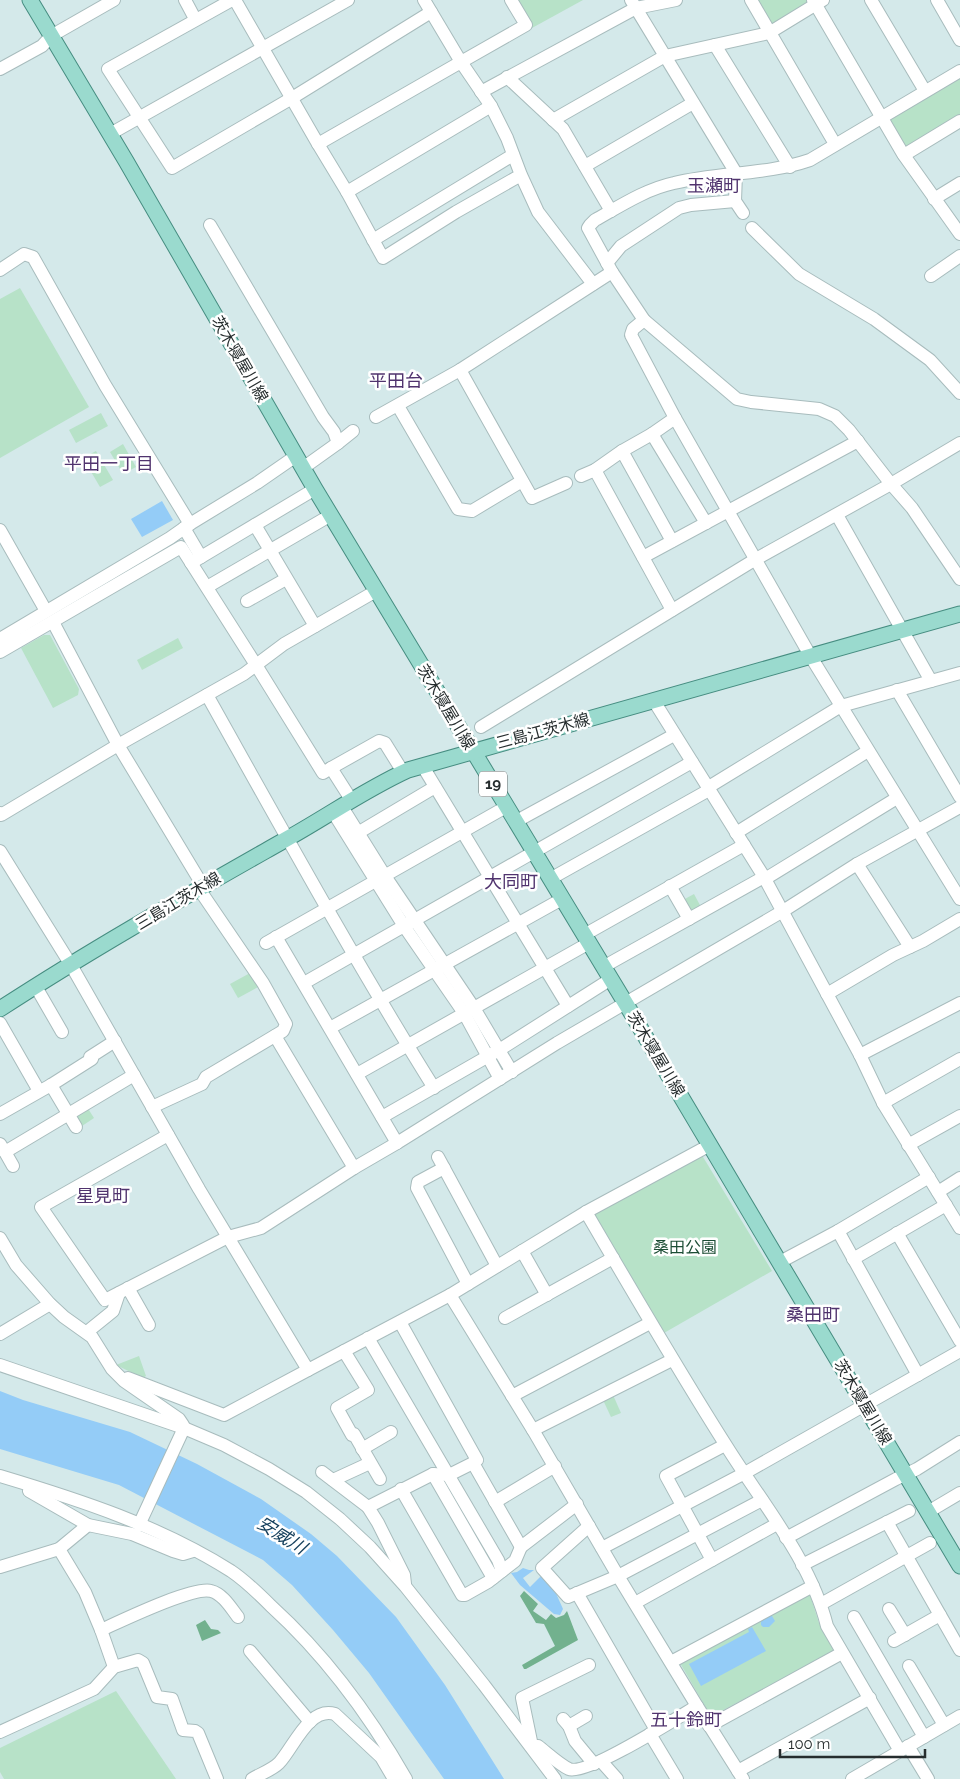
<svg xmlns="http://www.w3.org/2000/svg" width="960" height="1779" viewBox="0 0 960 1779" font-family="Raleway,'Noto Sans JP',sans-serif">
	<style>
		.green { fill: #b7e2c8 }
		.forest { fill: #72b18e }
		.water { fill: #94ccf7 }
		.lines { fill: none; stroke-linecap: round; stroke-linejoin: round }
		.minor-casing { stroke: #a8bcbd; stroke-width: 14 }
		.major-casing { stroke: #468d81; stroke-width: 17 }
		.minor { stroke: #fff; stroke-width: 12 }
		.major { stroke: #9adace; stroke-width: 15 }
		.labels { text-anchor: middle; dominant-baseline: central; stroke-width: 5; stroke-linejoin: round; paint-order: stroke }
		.shield { fill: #fff; stroke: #676c6d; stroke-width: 1 }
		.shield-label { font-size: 15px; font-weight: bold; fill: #262d2e }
		.street-label { font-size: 16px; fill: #262d2e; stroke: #fff }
		.park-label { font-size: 16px; fill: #1c4d35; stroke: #fff }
		.neighbourhood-label { font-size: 18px; fill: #50336e; stroke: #fff }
		.water-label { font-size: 18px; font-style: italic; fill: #133e5b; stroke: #fff }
	</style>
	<rect width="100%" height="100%" fill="#d4e9ea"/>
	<g class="green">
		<path d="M516 0H583L532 28Z"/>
		<path d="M752 0H809L812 6 770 31Z"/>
		<path d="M960 78V117L908 148 903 147 889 123 890 119Z"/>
		<path d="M20 288 89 407 0 458V299Z"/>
		<path d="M101 413 108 426 76 443 69 430Z"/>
		<path d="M123 444 136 467 123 474 110 452Z"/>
		<path d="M96 451 113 480 100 487 83 458Z"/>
		<path d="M44 635H50L79 689 78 695 53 708 21 648Z"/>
		<path d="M178 638 183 648 142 670 137 660Z"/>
		<path d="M694 894 701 907 693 911 688 910 683 900Z"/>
		<path d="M250 973 260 986 238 998 230 984Z"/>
		<path d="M87 1107 94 1118 79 1128 75 1115Z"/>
		<path d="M700 1152 772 1271 664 1333 595 1216V1212Z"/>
		<path d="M139 1356 146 1376 143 1378 116 1365Z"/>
		<path d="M613 1395 621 1413 611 1417 603 1400Z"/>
		<path d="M804 1593 810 1595 819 1623 834 1651 714 1715 709 1713 680 1663Z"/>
		<path d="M116 1691 176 1779H4L0 1772V1748Z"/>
	</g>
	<g class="forest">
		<path d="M524 1591 538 1604 533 1611 546 1620 551 1614 556 1618 564 1615 567 1611 578 1640 526 1669H524L522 1665 555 1646 544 1624 536 1623 520 1596Z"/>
		<path d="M205 1620 211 1629 218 1630 221 1633 202 1641 196 1625Z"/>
	</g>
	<g class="water">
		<path d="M162 501 173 520 142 537 131 519Z"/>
		<path d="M0 1391 23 1400 130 1432 197 1464 261 1499 311 1534 337 1556 396 1617 445 1685 504 1779H444L369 1673 333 1630 292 1585 263 1560 119 1485 0 1449Z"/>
		<path d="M523 1568 529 1570H534L523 1578 530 1587 541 1576 555 1591 563 1609 560 1615 554 1614 520 1585 511 1573 517 1572Z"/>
		<path d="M769 1616H772L775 1621 769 1627H763L761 1625V1621Z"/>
		<path d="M752 1627 766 1651 701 1686 689 1664 749 1632 748 1629Z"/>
	</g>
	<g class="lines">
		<g class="minor-casing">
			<g id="minor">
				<path d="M185 0 193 15"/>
				<path d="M232 0 108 69 172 168 292 98 431 12"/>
				<path d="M235 0 318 144"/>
				<path d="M424 0 461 62 526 25 511 0"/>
				<path d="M631 0 736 173 735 201 743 213"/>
				<path d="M751 0 835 144"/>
				<path d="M813 0 903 154 960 234"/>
				<path d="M871 0 925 91"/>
				<path d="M937 0 960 40"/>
				<path d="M715 45 790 167"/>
				<path d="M0 69 42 46 51 36 114 0"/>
				<path d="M960 71 810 160C766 175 719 172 674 183 646 189 620 206 595 220L590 225 588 228 612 272 644 320 737 399 751 402 819 409 835 416 849 430 891 484 912 508 960 579"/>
				<path d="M507 77 563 129 611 211"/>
				<path d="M481 92 636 8 676 0"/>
				<path d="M553 120 665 56 769 33 823 0"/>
				<path d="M110 134 348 0"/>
				<path d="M904 155 960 121"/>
				<path d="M585 166 693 103"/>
				<path d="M521 175 456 212 383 258 347 192 318 144 461 62 491 106 507 138 521 175 538 212 593 284"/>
				<path d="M347 192 491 106"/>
				<path d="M934 199 960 183"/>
				<path d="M210 225 323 417 334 432 338 443"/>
				<path d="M752 228 799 274 874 319 930 360 960 393"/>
				<path d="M373 240 513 155"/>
				<path d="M607 263 621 246 679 208 691 205 735 201"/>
				<path d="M0 270 24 254 33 257 105 385 190 524"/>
				<path d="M931 276 960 256"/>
				<path d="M460 370 532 498 566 483"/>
				<path d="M398 406 458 509 472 511 522 481"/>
				<path d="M376 417 460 370 612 272"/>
				<path d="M675 418 811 657 960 899"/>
				<path d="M652 434 706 523"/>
				<path d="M622 451 652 434 675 418 631 335 633 329 644 320"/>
				<path d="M303 468 338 443 353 431"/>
				<path d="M595 470 672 610"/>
				<path d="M581 476 595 470 622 451 672 541"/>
				<path d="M837 515 931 681"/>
				<path d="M255 525 315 626"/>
				<path d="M184 528 201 557"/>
				<path d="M0 530 46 611"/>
				<path d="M643 557 858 441"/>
				<path d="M191 563 315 489"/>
				<path d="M207 587 331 515"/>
				<path d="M247 601 286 579"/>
				<path d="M53 622 118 745 203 886"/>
				<path d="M0 639 170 538 190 524 257 483 296 456"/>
				<path d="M0 652 181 547 256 665 323 773 331 768"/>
				<path d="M897 690 960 797"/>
				<path d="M207 695C281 827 354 960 434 1088"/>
				<path d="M654 701 764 877 860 1055 883 1103 960 1228"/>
				<path d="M481 727 756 559 891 484 960 443"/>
				<path d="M422 765 568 1006"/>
				<path d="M707 788 841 706 960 673"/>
				<path d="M352 801 331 768 379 741 385 743 403 772"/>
				<path d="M342 807 385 876 474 1008 512 1072"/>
				<path d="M333 812 404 926 464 1013 500 1079"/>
				<path d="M0 813 1 815 118 745 244 674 284 644 376 591"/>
				<path d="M515 822 674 735"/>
				<path d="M736 833 868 751"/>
				<path d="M351 837 435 787"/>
				<path d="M0 851 71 965 199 1189 308 1370 450 1295 586 1212 710 1145"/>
				<path d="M857 864 910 947"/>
				<path d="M550 879 709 790"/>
				<path d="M765 879 897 798"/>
				<path d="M670 886 689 919"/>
				<path d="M584 935 744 845"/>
				<path d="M276 937 397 1143"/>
				<path d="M266 943 506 807"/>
				<path d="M603 967 764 877"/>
				<path d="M304 983 692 762"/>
				<path d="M36 987 62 1032"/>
				<path d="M827 994 893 955 923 941 960 919"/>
				<path d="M0 1023 39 1091"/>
				<path d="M330 1028 562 899"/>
				<path d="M275 1036 354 1168"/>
				<path d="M860 1055 960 1003"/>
				<path d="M357 1074 589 943"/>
				<path d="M51 1085 76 1127"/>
				<path d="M883 1103 960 1059"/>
				<path d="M152 1107 202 1084 206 1077 283 1031 286 1024 263 983 199 889"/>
				<path d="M0 1114 51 1085 92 1059 90 1057 115 1041"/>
				<path d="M382 1117 499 1050 611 979"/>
				<path d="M168 1135 41 1207 105 1300 228 1237 261 1228 354 1168 397 1143 557 1043 783 911 857 864 960 807"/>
				<path d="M0 1144 5 1152 134 1075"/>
				<path d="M908 1145 960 1116"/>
				<path d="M5 1152 13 1166"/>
				<path d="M438 1157 497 1266"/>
				<path d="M444 1168 418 1182 417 1188 468 1284"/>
				<path d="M938 1192 960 1178"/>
				<path d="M586 1212C632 1291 678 1370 727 1447 762 1503 811 1561 827 1626L900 1751"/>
				<path d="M838 1231 918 1375"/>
				<path d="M897 1233 960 1341"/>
				<path d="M0 1238 16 1265 50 1304 64 1317 92 1337 112 1369 124 1381 179 1419 183 1425"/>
				<path d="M522 1251 547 1295"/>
				<path d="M853 1259 946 1205"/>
				<path d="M780 1262 838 1231 929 1177"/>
				<path d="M128 1288 149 1325"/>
				<path d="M450 1295 533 1430 618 1576 697 1706 743 1779"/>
				<path d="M505 1318 613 1258"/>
				<path d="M400 1322 477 1460 473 1463 521 1547 577 1504"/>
				<path d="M87 1332 113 1311 119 1293"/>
				<path d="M0 1334 50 1304"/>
				<path d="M368 1338 498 1560 502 1571"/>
				<path d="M344 1351 368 1390 337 1408 352 1435 354 1434 380 1479"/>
				<path d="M0 1365 184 1428 224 1445 269 1469 306 1492 340 1519 370 1547 405 1586 484 1685 555 1779"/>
				<path d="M128 1378 224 1415 308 1370"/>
				<path d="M512 1396 650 1323"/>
				<path d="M533 1430 672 1360"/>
				<path d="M362 1449 391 1432"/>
				<path d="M322 1472 368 1507"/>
				<path d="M433 1474 493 1578"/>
				<path d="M0 1476C80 1500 160 1526 231 1571 246 1581 259 1594 271 1606 325 1655 370 1716 406 1779"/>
				<path d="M333 1480 370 1463"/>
				<path d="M401 1489 462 1595H465L488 1582 515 1561 521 1547"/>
				<path d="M29 1491 88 1525 132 1534 173 1551 183 1554 193 1551"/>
				<path d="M495 1502 555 1466"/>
				<path d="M928 1512 960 1493"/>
				<path d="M887 1522 960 1650"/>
				<path d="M139 1525 184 1428"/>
				<path d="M589 1526 542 1568 568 1597 618 1576 762 1500"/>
				<path d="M786 1538 896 1479 917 1469 960 1442"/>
				<path d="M602 1548 743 1474 960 1351"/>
				<path d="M59 1549 85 1592 101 1630 114 1667"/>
				<path d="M712 1560 666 1476 725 1445"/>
				<path d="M802 1565 909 1511"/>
				<path d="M0 1567 59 1549 88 1525"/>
				<path d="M405 1584 404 1575 378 1523 368 1507 433 1474 449 1475 473 1463"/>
				<path d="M577 1593 656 1730"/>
				<path d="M635 1603 777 1524"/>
				<path d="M821 1604 930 1543"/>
				<path d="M889 1609 905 1635"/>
				<path d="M854 1617 924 1737"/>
				<path d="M101 1630C121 1621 193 1586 211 1591 223 1594 231 1608 238 1617"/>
				<path d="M894 1641 940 1615"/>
				<path d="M250 1651 310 1722"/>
				<path d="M671 1662 813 1586"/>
				<path d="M589 1665 522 1698 532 1746H538C547 1753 560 1765 569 1769 586 1776 677 1718 697 1706"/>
				<path d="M909 1666 944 1725"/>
				<path d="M563 1719 569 1726 575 1741 594 1764"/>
				<path d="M569 1726 586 1716"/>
				<path d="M709 1726 842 1653"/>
				<path d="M0 1732 94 1689 114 1667 138 1660 143 1663 157 1697 172 1699 183 1730 195 1731 198 1733 217 1779"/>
				<path d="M650 1734 677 1779"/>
				<path d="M908 1746 928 1779"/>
				<path d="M601 1761 617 1779"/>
				<path d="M738 1771 870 1698"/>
				<path d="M252 1779C260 1774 272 1770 279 1763 294 1747 309 1706 335 1714L381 1757 394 1779"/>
				<path d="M852 1779 960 1716"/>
			</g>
		</g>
		<g class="major-casing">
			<g id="major">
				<path d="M30 0 126 161 315 489 626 1004 960 1566"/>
				<path d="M0 1009C92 949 188 895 283 841 325 818 364 790 408 770L960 614"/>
			</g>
		</g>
		<use href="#minor" class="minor"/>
		<use href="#major" class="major"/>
	</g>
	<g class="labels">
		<rect class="shield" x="479" y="771.5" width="28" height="25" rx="4"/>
		<g class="shield-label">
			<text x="493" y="784">19</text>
		</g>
		<g class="street-label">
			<text transform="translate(240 359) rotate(60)">茨木寝屋川線</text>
			<text transform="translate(446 707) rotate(59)">茨木寝屋川線</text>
			<text transform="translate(543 731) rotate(-15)">三島江茨木線</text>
			<text transform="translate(178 901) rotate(-31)">三島江茨木線</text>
			<text transform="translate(656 1054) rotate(59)">茨木寝屋川線</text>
			<text transform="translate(863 1402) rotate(59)">茨木寝屋川線</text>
		</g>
		<g class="park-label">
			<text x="685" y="1247">桑田公園</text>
		</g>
		<g class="neighbourhood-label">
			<text x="714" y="185">玉瀬町</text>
			<text x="396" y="380">平田台</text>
			<text x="109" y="463">平田一丁目</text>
			<text x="511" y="881">大同町</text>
			<text x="103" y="1195">星見町</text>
			<text x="813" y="1314">桑田町</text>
			<text x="686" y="1719">五十鈴町</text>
		</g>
		<g class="water-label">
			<text transform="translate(282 1535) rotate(32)">安威川</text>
		</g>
	</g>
	<path d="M780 1749v8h145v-8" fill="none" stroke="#262d2e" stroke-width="2.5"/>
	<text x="788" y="1749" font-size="15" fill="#262d2e" stroke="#ffffff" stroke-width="4" paint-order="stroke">100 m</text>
</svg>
